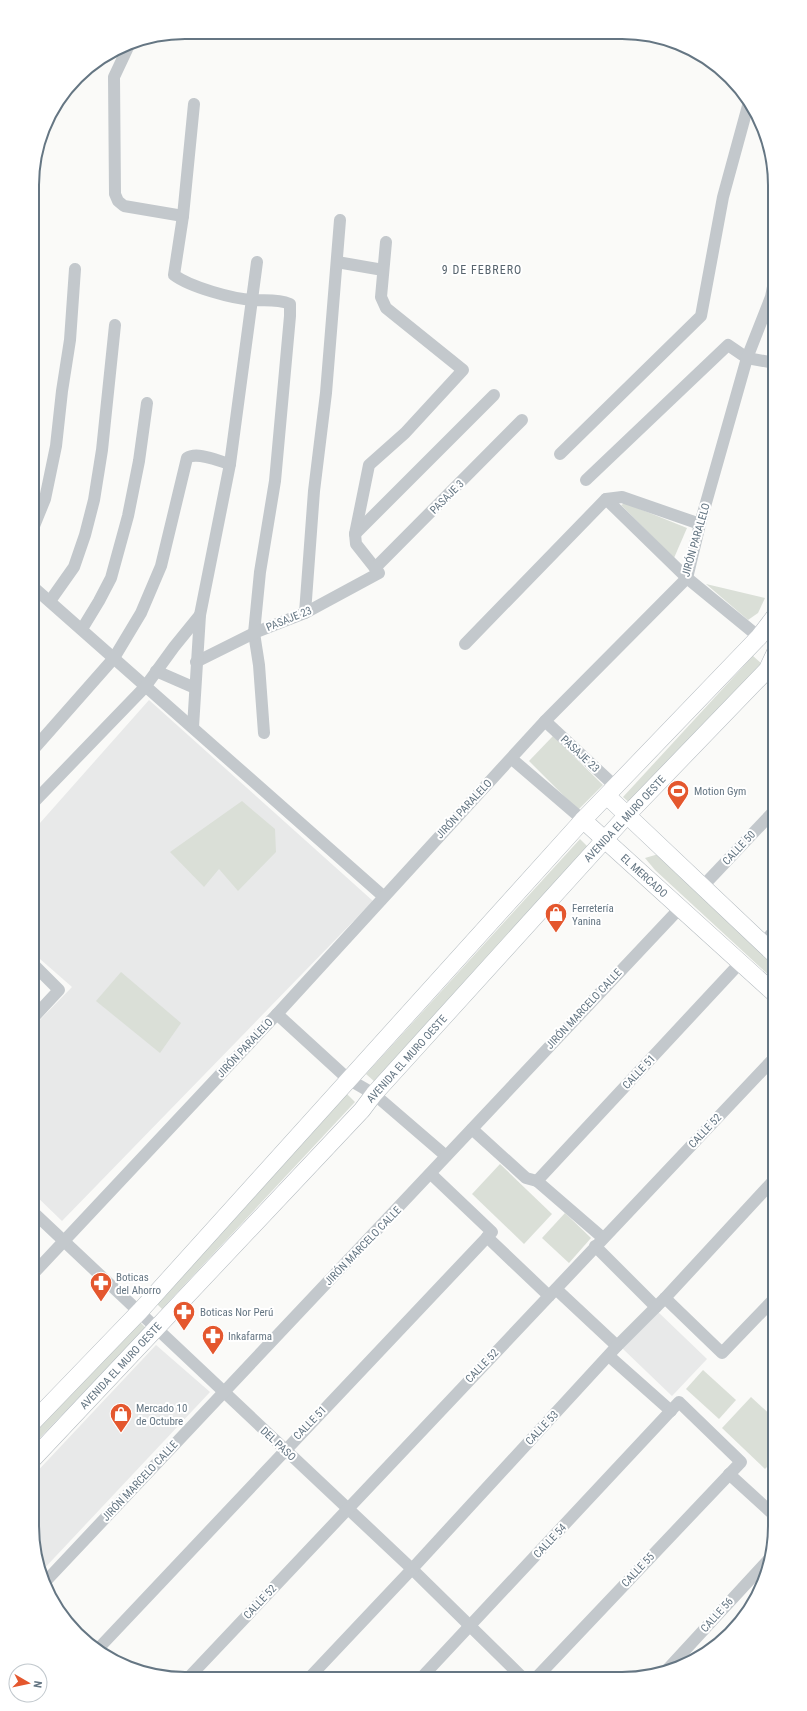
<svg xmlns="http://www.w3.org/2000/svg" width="807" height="1711" viewBox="0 0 807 1711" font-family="'Roboto Condensed',sans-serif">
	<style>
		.built { fill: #e8e9e9 }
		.green { fill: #dadfd7 }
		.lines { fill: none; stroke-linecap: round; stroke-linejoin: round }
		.secondary-casing { stroke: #b3babf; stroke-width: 18 }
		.street { stroke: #c3c8cc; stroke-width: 12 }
		.secondary { stroke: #fff; stroke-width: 17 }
		.labels { text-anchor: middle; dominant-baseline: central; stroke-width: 4; stroke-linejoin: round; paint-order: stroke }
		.street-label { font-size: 11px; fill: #657683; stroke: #fff }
		.poi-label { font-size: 11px; fill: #657683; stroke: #fff; text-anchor: start }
		.neighbourhood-label { font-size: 12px; letter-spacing: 1px; fill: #57646e; stroke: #fff }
		.rim { fill: none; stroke: #657683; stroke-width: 2 }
	</style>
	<rect width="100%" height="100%" fill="#fafaf8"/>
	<g class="built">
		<path d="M149 700 373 901 62 1221 32 1192V1028L72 987 32 952V832Z"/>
		<path d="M657 1311 707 1359 672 1396 622 1348Z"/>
		<path d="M156 1345 210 1392 40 1573 37 1566 32 1526V1477Z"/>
	</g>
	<g class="green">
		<path d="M625 503 687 528 674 558 621 505Z"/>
		<path d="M706 584 765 598 758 613 748 620Z"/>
		<path d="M753 656 762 664 632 805 623 797Z"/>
		<path d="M553 736 603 785 578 810 529 761Z"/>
		<path d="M242 801 275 829 276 852 238 891 219 869 204 887 170 852Z"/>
		<path d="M580 839 589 848 375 1082 366 1074Z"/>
		<path d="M662 853 775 961V981L655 870 645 858Z"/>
		<path d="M121 972 181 1023 160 1053 96 1001Z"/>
		<path d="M347 1094 355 1102 162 1309 154 1301Z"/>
		<path d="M500 1164 552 1214 524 1244 472 1194Z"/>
		<path d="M565 1213 591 1238 569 1263 542 1238Z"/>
		<path d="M139 1321 146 1328 32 1446V1431Z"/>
		<path d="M703 1370 736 1400 719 1419 686 1389Z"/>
		<path d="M751 1397 775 1419V1459L765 1469 722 1428Z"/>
	</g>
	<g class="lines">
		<g class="secondary-casing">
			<g id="secondary">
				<path d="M607 796 775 955"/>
				<path d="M583 820 775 994"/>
				<path d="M32 1423 140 1311 583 820 759 637 775 616"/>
				<path d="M32 1460 362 1110 374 1094 627 815 767 670 775 653"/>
			</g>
		</g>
		<g class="street">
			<path d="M130 43 114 77 115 194 118 201 124 206 183 216"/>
			<path d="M194 104 183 216 174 275C190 287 233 299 253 300 266 301 277 299 290 304V316L275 481 260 572 254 633 259 665 264 733"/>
			<path d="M337 262 383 270"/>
			<path d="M775 268 773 239 775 224"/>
			<path d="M560 454 701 316 723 197 749 102"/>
			<path d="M586 480 728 345 747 358 775 363"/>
			<path d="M606 499 687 578 759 637"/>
			<path d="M32 531 45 499 56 446 62 391 70 340 75 269"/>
			<path d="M355 534 494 395"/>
			<path d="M375 568 356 544 355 534 369 465 405 433 463 370 386 308 381 297 386 242"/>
			<path d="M32 586 383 896"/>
			<path d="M50 601 74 567 85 535 94 500 102 450 115 325"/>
			<path d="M305 613 314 491 326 393 340 220"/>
			<path d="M82 629 99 601 111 578 128 516 139 461 147 403"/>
			<path d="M465 644 606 499 622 497 700 524"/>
			<path d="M196 662 254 633 305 613 379 573 375 568 522 420"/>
			<path d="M156 671 195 688"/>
			<path d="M545 721 616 787"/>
			<path d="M193 727 200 615 230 464 257 262"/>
			<path d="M32 751 114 658 141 613 161 566 187 458C197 451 218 461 230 464"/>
			<path d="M512 759 583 820"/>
			<path d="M32 804 145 687 174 647 200 615"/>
			<path d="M703 886 775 810"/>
			<path d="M763 943 775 930"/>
			<path d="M277 1014 348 1079 374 1094 446 1156"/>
			<path d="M32 1019 59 990 32 963"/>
			<path d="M472 1129 526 1178 537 1181 603 1238"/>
			<path d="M537 1181 740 963"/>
			<path d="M32 1211 412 1569 523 1678"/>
			<path d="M487 1237 549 1296"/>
			<path d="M595 1246 656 1307"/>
			<path d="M32 1275 277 1014 545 721 687 578 700 524 747 358 771 297 775 276"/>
			<path d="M556 1289 617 1346"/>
			<path d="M665 1298 722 1353 775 1298"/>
			<path d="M609 1356 671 1411"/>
			<path d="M729 1474 775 1516"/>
			<path d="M44 1583 680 908"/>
			<path d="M97 1650 492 1232 431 1174"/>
			<path d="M664 1673 770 1558"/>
			<path d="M190 1676 775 1057"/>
			<path d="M310 1677 412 1569 617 1346 665 1298 775 1179"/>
			<path d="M421 1678 679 1402 741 1462 536 1678"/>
		</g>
		<use href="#secondary" class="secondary"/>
	</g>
	<defs>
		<g id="stadium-pin" transform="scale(1.15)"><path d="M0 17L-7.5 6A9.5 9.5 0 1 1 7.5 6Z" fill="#e4572e" stroke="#fff"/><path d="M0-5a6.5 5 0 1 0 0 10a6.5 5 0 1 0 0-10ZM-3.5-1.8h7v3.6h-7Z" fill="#fff"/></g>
		<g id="shop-pin" transform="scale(1.15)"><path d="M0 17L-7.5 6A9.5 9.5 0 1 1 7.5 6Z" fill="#e4572e" stroke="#fff"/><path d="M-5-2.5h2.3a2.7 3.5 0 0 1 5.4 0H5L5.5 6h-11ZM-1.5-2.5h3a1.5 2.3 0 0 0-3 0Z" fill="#fff"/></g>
		<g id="pharmacy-pin" transform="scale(1.15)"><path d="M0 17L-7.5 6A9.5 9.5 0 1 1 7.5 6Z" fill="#e4572e" stroke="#fff"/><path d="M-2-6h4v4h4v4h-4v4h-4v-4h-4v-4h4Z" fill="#fff"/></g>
	</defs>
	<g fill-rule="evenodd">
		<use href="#stadium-pin" x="678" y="791"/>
		<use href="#shop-pin" x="556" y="914"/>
		<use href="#pharmacy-pin" x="101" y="1283"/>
		<use href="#pharmacy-pin" x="184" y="1312"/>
		<use href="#pharmacy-pin" x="213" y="1336"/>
		<use href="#shop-pin" x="121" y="1414"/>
	</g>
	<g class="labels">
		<g class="street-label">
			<text transform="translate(447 497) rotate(-45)">PASAJE 3</text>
			<text transform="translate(696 540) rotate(-74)">JIRÓN PARALELO</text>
			<text transform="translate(289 619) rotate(-22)">PASAJE 23</text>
			<text transform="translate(580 754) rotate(43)">PASAJE 23</text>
			<text transform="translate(464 809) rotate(-47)">JIRÓN PARALELO</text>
			<text transform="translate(625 819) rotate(-47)">AVENIDA EL MURO OESTE</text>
			<text transform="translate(739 848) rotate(-47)">CALLE 50</text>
			<text transform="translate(644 876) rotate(42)">EL MERCADO</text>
			<text transform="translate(584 1009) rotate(-47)">JIRÓN MARCELO CALLE</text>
			<text transform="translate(245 1048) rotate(-47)">JIRÓN PARALELO</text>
			<text transform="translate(407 1059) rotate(-48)">AVENIDA EL MURO OESTE</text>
			<text transform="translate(639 1072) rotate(-47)">CALLE 51</text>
			<text transform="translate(705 1131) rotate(-47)">CALLE 52</text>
			<text transform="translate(363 1246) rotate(-46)">JIRÓN MARCELO CALLE</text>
			<text transform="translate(121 1366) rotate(-47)">AVENIDA EL MURO OESTE</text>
			<text transform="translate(482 1366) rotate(-46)">CALLE 52</text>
			<text transform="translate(310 1423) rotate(-46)">CALLE 51</text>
			<text transform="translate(542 1428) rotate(-47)">CALLE 53</text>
			<text transform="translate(278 1444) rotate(43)">DEL PASO</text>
			<text transform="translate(140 1481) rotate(-47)">JIRÓN MARCELO CALLE</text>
			<text transform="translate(550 1541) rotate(-47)">CALLE 54</text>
			<text transform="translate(638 1570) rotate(-47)">CALLE 55</text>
			<text transform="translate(260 1602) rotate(-47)">CALLE 52</text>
			<text transform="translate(717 1615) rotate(-48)">CALLE 56</text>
		</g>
		<g class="poi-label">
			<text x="694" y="791">Motion Gym</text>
			<text x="572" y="908">Ferretería<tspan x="572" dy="13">Yanina</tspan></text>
			<text x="116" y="1277">Boticas<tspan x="116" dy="13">del Ahorro</tspan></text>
			<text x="200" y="1312">Boticas Nor Perú</text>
			<text x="228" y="1336">Inkafarma</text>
			<text x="136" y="1408">Mercado 10<tspan x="136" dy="13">de Octubre</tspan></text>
		</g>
		<g class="neighbourhood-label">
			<text x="482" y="270">9 DE FEBRERO</text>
		</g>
	</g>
	<path d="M0 0H807V1711H0ZM185 39H622A146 146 0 0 1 768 185V1526A146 146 0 0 1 622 1672H185A146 146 0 0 1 39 1526V185A146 146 0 0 1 185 39Z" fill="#fff" fill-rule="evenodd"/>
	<path class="rim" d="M185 39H622A146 146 0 0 1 768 185V1526A146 146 0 0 1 622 1672H185A146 146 0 0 1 39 1526V185A146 146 0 0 1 185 39Z"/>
	<g transform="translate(28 1683) rotate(99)"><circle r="19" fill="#ffffff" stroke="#c1c8cd"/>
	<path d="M0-3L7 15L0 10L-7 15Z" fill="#e4572e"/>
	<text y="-6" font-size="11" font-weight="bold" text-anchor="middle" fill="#657683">N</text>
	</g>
</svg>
